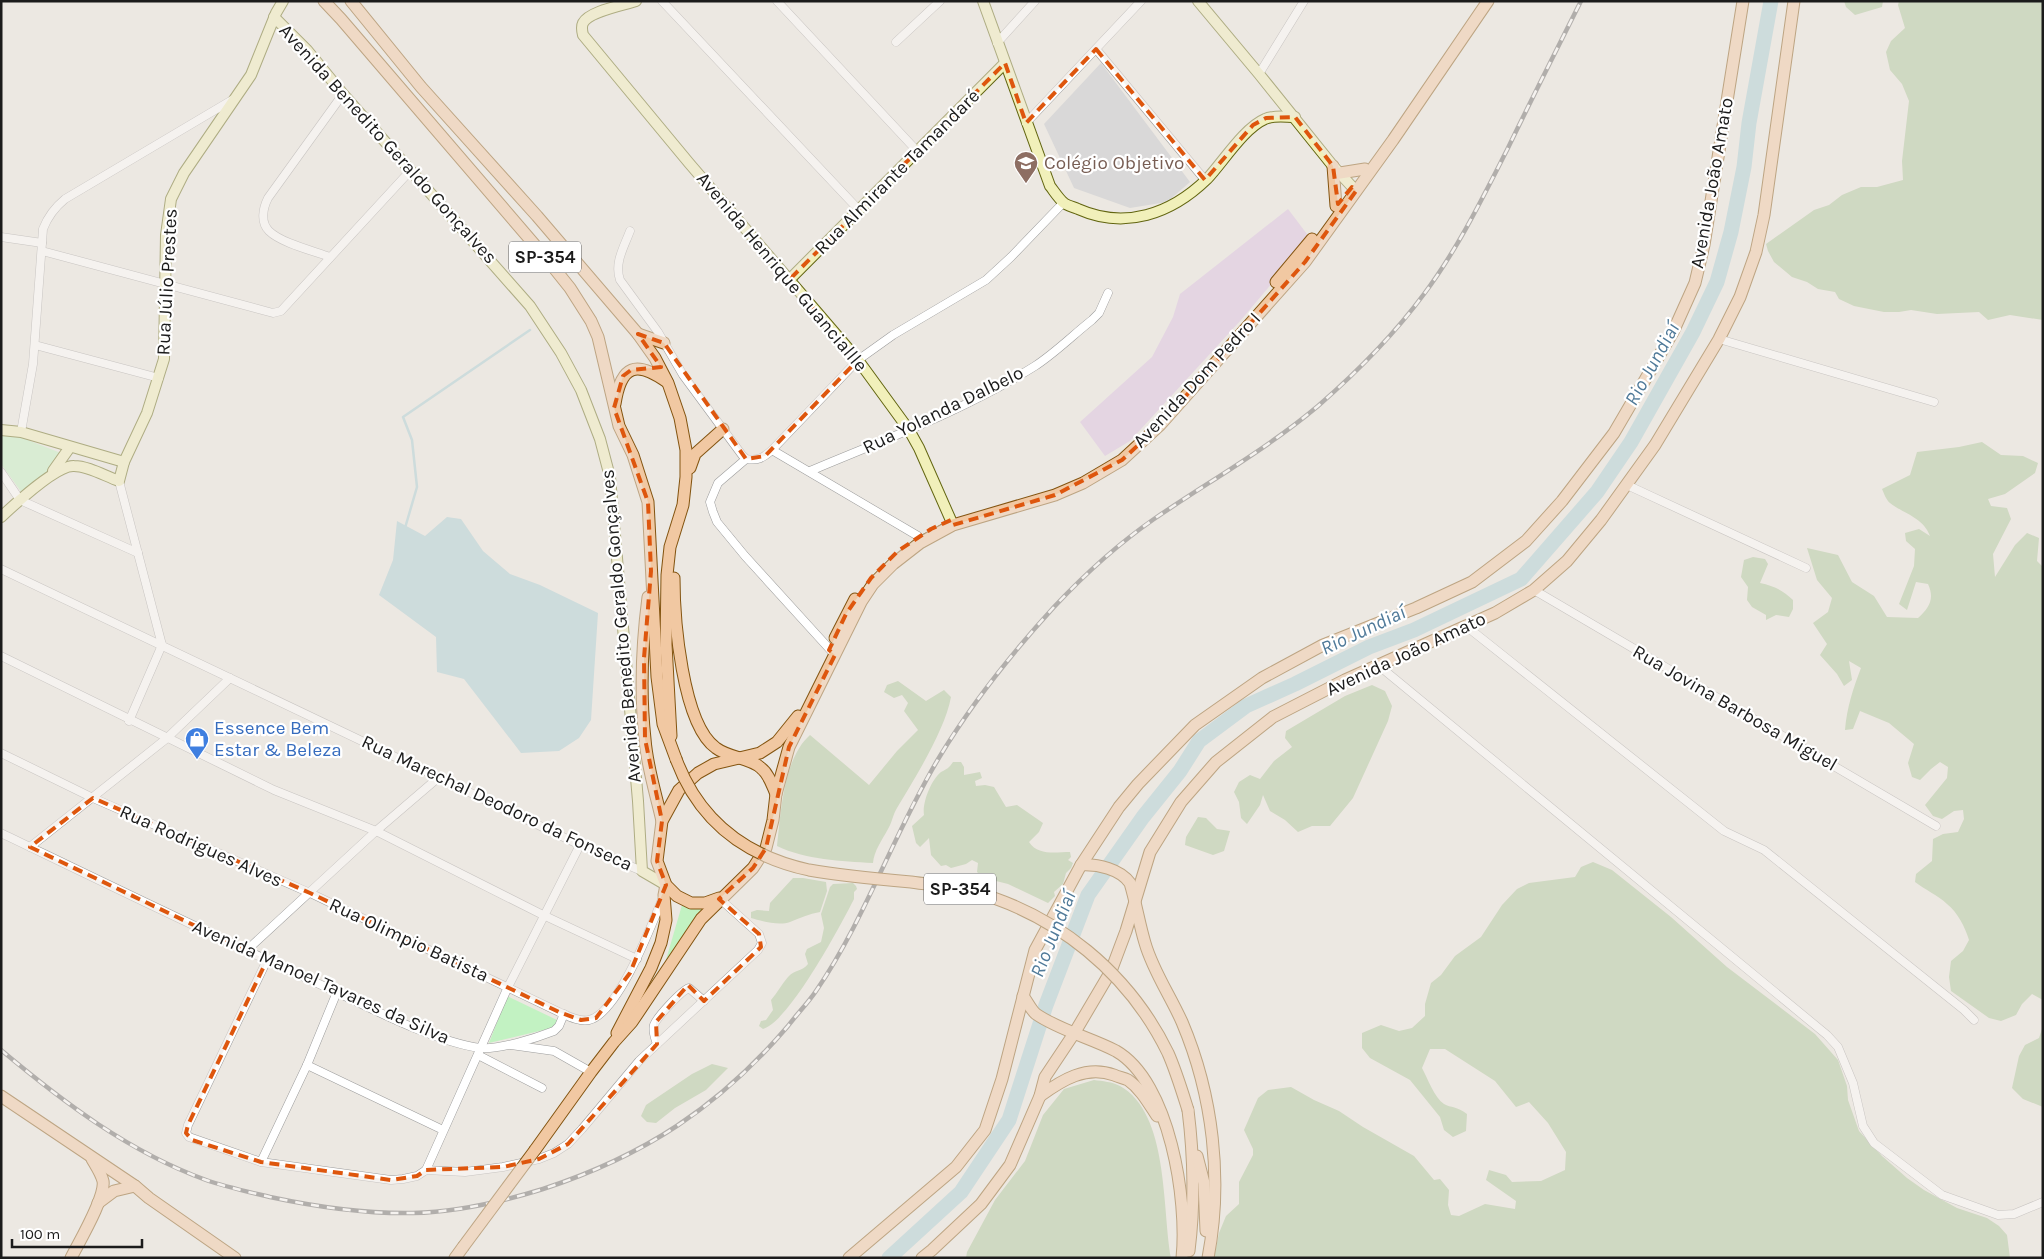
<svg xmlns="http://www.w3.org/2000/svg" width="2044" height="1259" viewBox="0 0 2044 1259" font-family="Karla,sans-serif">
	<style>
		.residential { fill: #d9d8d8 }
		.industrial { fill: #e4d5e2 }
		.forest { fill: #abc79b }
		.park { fill: #c2f2c2 }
		.water { fill: #a7ced5 }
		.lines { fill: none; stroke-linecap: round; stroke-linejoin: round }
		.stream { stroke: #a7ced5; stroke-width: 2.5 }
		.river { stroke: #a7ced5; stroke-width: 15 }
		.street-casing { stroke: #9c9c9c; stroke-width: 9 }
		.secondary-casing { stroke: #626510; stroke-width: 12 }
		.primary-casing { stroke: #835410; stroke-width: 13 }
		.street { stroke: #fff; stroke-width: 8 }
		.secondary { stroke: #f1f0ba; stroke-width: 10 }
		.primary { stroke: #f1c8a2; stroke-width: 11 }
		.rail-casing { stroke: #696969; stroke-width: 4.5 }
		.rail { stroke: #fff; stroke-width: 2.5; stroke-dasharray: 8; stroke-linecap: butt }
		.primary-bridge-casing { stroke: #835410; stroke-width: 13; stroke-linecap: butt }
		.primary-bridge { stroke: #f1c8a2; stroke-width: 11 }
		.marked { fill: none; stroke: #de560d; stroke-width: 4; stroke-dasharray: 10 6; stroke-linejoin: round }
		.labels { text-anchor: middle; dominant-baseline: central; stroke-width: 4.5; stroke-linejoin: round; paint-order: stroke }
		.shield { fill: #fff; stroke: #5f5f5f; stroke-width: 1 }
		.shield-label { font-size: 18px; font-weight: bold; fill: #1b1b1b }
		.street-label { font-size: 19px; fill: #1b1b1b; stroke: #fff }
		.education-label { font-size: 19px; fill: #785e54; stroke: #fff; text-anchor: start }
		.shop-label { font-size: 19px; fill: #366cbe; stroke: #fff; text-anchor: start }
		.water-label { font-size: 20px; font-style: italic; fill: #507a99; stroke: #fff }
	</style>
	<rect width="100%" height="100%" fill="#ece8e2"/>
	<path class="residential" d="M1101 63 1190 182 1167 202 1130 208 1074 188 1044 124Z"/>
	<path class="industrial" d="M1288 209 1310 238 1241 320 1130 441 1105 456 1080 422 1152 357 1173 317 1180 294Z"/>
	<g class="forest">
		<path d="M1844 1H1883L1882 7 1855 15 1846 7Z"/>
		<path d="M1899 1H2043V320L2010 315 1988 320 1979 312 1937 314 1911 310 1899 312H1884L1854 306 1839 299 1835 292 1818 289 1807 282 1792 277 1774 262 1768 251 1766 244 1814 210 1829 205 1842 195 1861 187H1877L1903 180 1902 161 1909 101 1902 84 1890 70 1886 52 1891 41 1905 28 1898 5Z"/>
		<path d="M1982 442 2001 455 2023 456 2038 463 2035 473 2005 494 1988 499 1991 506 2007 508 2011 519 1993 554 1995 577 2015 545 2027 533 2039 538 2037 561 2043 567V1000L2032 994 2022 1004 2016 1015 2001 1021 1989 1018 1951 991 1949 977 1951 961 1963 951 1969 940C1965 927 1958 913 1947 904 1938 895 1925 890 1915 882L1916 874 1932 861 1933 839 1943 834 1958 832 1964 819 1963 810 1954 811 1942 819 1933 816 1925 805 1947 778 1948 767 1940 762 1931 769 1920 780 1912 777 1908 763 1914 744 1889 723 1860 711 1853 729 1845 730C1847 707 1853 689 1861 668L1849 661 1852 680 1844 686 1837 674 1820 655 1827 644 1813 623 1828 612 1832 598 1817 580 1807 548 1838 555 1852 582 1874 596 1887 617 1918 618C1929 608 1935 599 1928 584L1916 582 1907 610 1899 604 1914 566 1915 549 1906 541 1905 533 1919 529 1930 536C1923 517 1904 514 1890 503 1886 500 1884 493 1882 489L1910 475 1917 452 1959 447Z"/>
		<path d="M1753 557 1765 559 1768 564 1760 583C1774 586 1783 590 1793 600V609L1789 617 1776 615 1766 620V615L1752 607 1747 600 1748 587 1741 577 1744 560Z"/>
		<path d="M898 681 926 701 944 690 951 697C945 730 915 778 897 808 893 814 892 823 888 829 882 840 874 851 873 863 841 861 806 860 777 846 781 813 783 759 810 735L869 785 897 751 918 730 904 711 908 703 902 695 894 698 884 692 887 685Z"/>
		<path d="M1372 685 1385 691 1392 706 1388 721 1353 798 1330 826H1312L1298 832 1285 820 1270 811 1263 795 1260 805 1247 824 1241 818 1239 802 1234 792 1239 782 1250 775 1260 779 1274 761 1292 747 1285 738 1286 731 1345 696Z"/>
		<path d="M953 762H961L964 767V775L980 772 982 778 975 781 976 786 985 785 994 787 1006 807 1017 805 1043 823 1039 832 1029 842C1038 856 1056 852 1070 852L1071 857 1068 860 1073 863 1071 868 1066 873 1063 884 1054 892 1055 896 1048 903 1008 884 984 878 977 872 978 863 972 860 966 864 951 868 946 865 941 866 931 855 929 838 920 847 916 843 912 826 924 815C922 803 931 780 941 772 947 769 949 768 953 762Z"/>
		<path d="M1198 817 1206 818 1217 829 1230 831 1224 851 1213 855 1185 845 1186 837Z"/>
		<path d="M1593 862 1612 870 1671 917 1727 967 1815 1034 1838 1060 1847 1086 1848 1100 1859 1131 1882 1156 1907 1178 1924 1190 1957 1208 1987 1218 1999 1226 2007 1235 2010 1258H1214L1219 1233 1226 1216 1239 1204V1182L1253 1155V1149L1244 1130 1258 1098 1268 1090 1291 1087 1314 1100 1339 1111 1363 1127 1414 1156 1434 1180 1440 1179 1449 1190 1448 1205 1451 1215 1459 1216 1485 1204 1515 1209 1516 1201 1486 1180 1489 1170 1506 1175 1512 1182 1541 1181 1565 1170 1566 1152 1548 1123 1529 1102 1516 1107 1495 1081 1445 1049H1430L1422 1068C1428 1079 1434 1097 1444 1104 1451 1108 1457 1106 1467 1114L1466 1131 1453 1137 1444 1130 1440 1117 1410 1080 1370 1058 1362 1048V1033L1381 1025 1399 1031 1412 1028 1425 1016V1004L1431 983 1441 975 1455 956 1481 937 1502 905 1517 889 1529 883 1575 877 1581 867Z"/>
		<path d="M793 878H803L826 882 827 891 820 912C809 914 800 918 790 922 779 926 761 921 751 918V912L757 910 769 911 770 903Z"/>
		<path d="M853 883 856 886 857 889 854 892V899C841 925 789 1022 763 1029L759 1026 761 1021 766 1020 773 1010 771 1000C777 993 782 984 788 977 795 969 802 972 808 964L805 954 807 949 821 942 824 928 821 914 830 887 833 884Z"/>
		<path d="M2043 1026V1107L2023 1099 2012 1088 2019 1056 2025 1045 2039 1038Z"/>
		<path d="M712 1064 728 1068 706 1090 675 1108 656 1123 647 1122 641 1116 646 1105 692 1074Z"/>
		<path d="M1094 1080C1102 1081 1113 1082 1120 1086 1169 1113 1162 1209 1171 1258H966L967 1252 995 1200 1025 1161 1043 1115 1064 1089Z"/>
	</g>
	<g class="park">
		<path d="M1 436 20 437 61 453 45 479 22 493 1 464Z"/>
		<path d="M682 905 706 909 663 970Z"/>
		<path d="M507 996 557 1020 558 1023 552 1028 489 1043Z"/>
	</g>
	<path class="water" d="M447 517 461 519 483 551 510 574 540 585 598 613 591 720 579 738 559 751 521 753 464 679 437 672 436 637 379 595 393 560 397 521 425 536Z"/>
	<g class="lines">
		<path class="stream" d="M405 528 417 487 412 440 403 417 530 330"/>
		<path class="river" d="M889 1258 961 1192 1009 1120 1046 1005 1088 895 1143 817 1180 771 1199 741 1246 706 1295 684 1369 647 1414 630 1521 579 1597 492 1631 442 1693 332 1717 282 1731 232 1744 167 1749 123 1771 1"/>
		<g class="street-casing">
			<g id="street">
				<path d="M662 1 859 210"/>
				<path d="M777 1 918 152"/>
				<path d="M896 42 940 1"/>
				<path d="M997 43 1035 1"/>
				<path d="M1096 49 1205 180"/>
				<path d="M1259 74 1304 1"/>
				<path d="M1026 123 1141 1"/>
				<path d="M630 231C624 247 614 263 620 280L658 332 683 375 742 455 746 459C758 461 763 458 772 450L858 360 893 335 986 280 1011 257 1063 203"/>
				<path d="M1 237 42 243"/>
				<path d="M42 251 273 313 281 311 410 171"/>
				<path d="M330 257C314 251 281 243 269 231 260 222 263 208 268 198L343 94"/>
				<path d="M1719 339 1934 402"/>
				<path d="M35 345 159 378"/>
				<path d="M21 432 33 364 43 229C48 216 54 208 65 199L232 100"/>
				<path d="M772 450 918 536"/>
				<path d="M746 459 718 483 710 502 713 512 717 522 745 556 835 655"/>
				<path d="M810 471C886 439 965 410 1035 366 1055 353 1073 335 1092 320L1099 313 1108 293"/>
				<path d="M1 472 20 500 138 553"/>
				<path d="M119 481 162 645"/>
				<path d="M1627 485 1806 568"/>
				<path d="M1 569 580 845 642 871"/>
				<path d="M1534 590 1936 826"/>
				<path d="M1466 626 1724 831 1764 850 1964 1010 1974 1020"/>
				<path d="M1 656 274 790 376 831 543 915 637 959"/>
				<path d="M1378 665 1827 1035 1838 1047 1853 1083 1863 1126 1874 1143 1942 1195 1998 1215 2014 1214 2043 1202"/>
				<path d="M129 721 162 645"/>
				<path d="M1 753 93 798 310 893 559 1012C568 1016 579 1022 589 1020 618 1014 652 924 663 897"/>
				<path d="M1 833C107 884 212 935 319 984 365 1005 431 1041 480 1048 499 1050 536 1038 554 1031L559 1026 564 1014"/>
				<path d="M30 847 166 739 230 678"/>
				<path d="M247 950 376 831 439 777"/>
				<path d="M267 960 188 1125 186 1133 189 1137 261 1162 391 1180 403 1179 417 1176 426 1170 465 1172 503 1167 539 1159 554 1153 568 1144 582 1129 639 1061 758 950 762 943 759 934 720 899"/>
				<path d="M657 1044C655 1038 652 1031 654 1025 657 1017 681 991 689 988L704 1001"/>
				<path d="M511 1045 554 1051 591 1072"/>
				<path d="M478 1055 542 1088"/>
				<path d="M307 1065 443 1130"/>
				<path d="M261 1162 307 1065 337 992"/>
				<path d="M426 1170 508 987 580 845"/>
			</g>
		</g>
		<g class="secondary-casing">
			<g id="secondary">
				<path d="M636 1C624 5 589 11 583 23 581 27 582 31 583 35L689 163 858 360 909 430 919 448 953 525"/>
				<path d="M983 1 1050 186C1054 191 1059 199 1064 203 1068 206 1074 207 1078 209 1125 230 1171 214 1207 179 1223 162 1244 128 1265 119 1273 115 1285 117 1295 117"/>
				<path d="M1198 1 1259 74 1333 166 1356 191"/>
				<path d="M274 17 307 50 343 94 530 306 561 353 581 390 600 439 610 477 638 801 642 871 666 885"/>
				<path d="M789 280 1005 63"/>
				<path d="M1 430 21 432 124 462"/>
				<path d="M53 471 70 447"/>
				<path d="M1 517C15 504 57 465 74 466 88 466 105 476 119 481L124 462 147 413 164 359 166 235 171 199 184 173 251 75 276 13 283 1"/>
			</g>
		</g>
		<g class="primary-casing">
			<g id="primary">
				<path d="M324 1 341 19 546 258 570 288 591 321 598 337 619 426 633 455 648 502 657 677 663 724 676 759"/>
				<path d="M351 1 421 87 537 216 638 334 655 358 668 383 680 418 686 450V477L683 505 670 547 667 575 666 644 671 736"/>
				<path d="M1333 166 1336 206"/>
				<path d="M1340 173 1365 169"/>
				<path d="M1276 282 1312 239"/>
				<path d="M638 334 664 343"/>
				<path d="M615 404C621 365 636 360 667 382"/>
				<path d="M690 468 695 454 723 429"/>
				<path d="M674 578C674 618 682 724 716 748 729 758 751 758 761 768 769 774 772 785 776 794"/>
				<path d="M648 597C642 643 640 693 645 739 647 767 656 794 662 821"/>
				<path d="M835 638 855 599"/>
				<path d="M1081 865C1098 864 1120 869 1130 883 1136 903 1139 923 1145 943 1153 971 1170 995 1182 1022 1213 1095 1223 1180 1208 1258"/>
				<path d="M719 898 705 903H691L677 896 666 885 657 861 662 821 679 790 698 773 714 764 760 753 777 742 798 716"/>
				<path d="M1023 996C1027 1001 1031 1010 1036 1014 1059 1030 1091 1038 1116 1051 1170 1082 1188 1201 1182 1258"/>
				<path d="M617 1033 651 968 661 943 666 920 664 895 666 885"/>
				<path d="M1 1096 135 1186 149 1198 235 1258"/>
				<path d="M1040 1096C1062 1080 1086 1065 1114 1075 1118 1077 1124 1078 1128 1080 1141 1089 1149 1104 1157 1116"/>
				<path d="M1188 1110C1194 1158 1195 1203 1189 1251"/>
				<path d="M535 1150 591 1072 614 1042 632 1022 701 919 753 868 766 848 773 820 776 794 789 747 861 602 873 584 893 564 920 543 953 525 1055 495 1083 483 1122 460 1160 425 1305 262 1393 140 1488 1"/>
				<path d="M1197 1156 1204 1183 1206 1231"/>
				<path d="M98 1203 114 1191 135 1186"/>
				<path d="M71 1258C79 1242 106 1197 103 1181 101 1173 96 1166 92 1159"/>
				<path d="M455 1258 463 1247"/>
				<path d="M849 1258 956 1167 985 1130 1002 1079 1035 950 1081 865 1119 807 1138 784 1195 725 1262 678 1323 645 1416 608 1472 582 1526 541 1562 501 1614 433 1673 332 1695 283 1704 245 1743 1"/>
				<path d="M922 1258 932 1250 981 1204 1010 1165 1040 1096 1045 1077 1075 1032 1111 971 1126 931 1150 852 1181 802 1216 762 1273 717 1345 680 1495 613 1534 590 1567 561 1601 520 1655 445 1719 339 1740 297 1756 252 1764 215 1794 1"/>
			</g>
		</g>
		<use href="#street" class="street"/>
		<use href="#secondary" class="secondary"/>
		<use href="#primary" class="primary"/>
		<g class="rail-casing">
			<path id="rail" d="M1 1050C63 1102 129 1152 206 1180 226 1187 249 1192 270 1197 317 1207 364 1214 413 1213 457 1212 501 1202 543 1189 644 1156 719 1107 788 1026 797 1014 808 1003 816 991 866 918 894 832 940 756 972 703 1012 653 1054 607 1084 575 1118 544 1154 519 1208 482 1267 449 1318 406 1357 372 1393 336 1424 294 1457 250 1482 199 1507 150 1531 100 1556 51 1581 1"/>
		</g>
		<use href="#rail" class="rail"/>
		<g class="primary-bridge-casing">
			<g id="primary-bridge">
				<path d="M676 759C699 821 745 856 809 870 843 876 877 879 911 882 931 885 952 886 971 891 1057 914 1129 973 1168 1053 1176 1071 1182 1091 1188 1110"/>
				<path d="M463 1247 535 1150"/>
			</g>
		</g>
		<use href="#primary-bridge" class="primary-bridge"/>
	</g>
	<path d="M0 0H2044V1259H0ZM1096 49 1205 180 1253 125 1266 118 1295 117 1333 166 1338 204 1352 187 1356 191 1305 262 1160 425 1122 460 1055 495 953 525 951 520 931 529 898 551 871 578 846 614 829 650 835 655 789 747 766 848 753 868 719 899 759 934 761 947 704 1001 688 985 656 1022 657 1044 568 1144 539 1159 503 1167 426 1170 417 1176 391 1180 261 1162 192 1140 186 1133 188 1125 267 960 30 847 93 798 310 893 559 1012 581 1020 596 1018 630 973 666 885 657 861 662 821 645 739 644 658 651 571 648 502 614 408 623 376 631 370 661 367 638 334 664 343 746 459 765 456 858 360 789 280 1005 63 1026 123Z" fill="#ece8e2" fill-opacity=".55" fill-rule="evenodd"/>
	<path class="marked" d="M1096 49 1205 180 1253 125 1266 118 1295 117 1333 166 1338 204 1352 187 1356 191 1305 262 1160 425 1122 460 1055 495 953 525 951 520 931 529 898 551 871 578 846 614 829 650 835 655 789 747 766 848 753 868 719 899 759 934 761 947 704 1001 688 985 656 1022 657 1044 568 1144 539 1159 503 1167 426 1170 417 1176 391 1180 261 1162 192 1140 186 1133 188 1125 267 960 30 847 93 798 310 893 559 1012 581 1020 596 1018 630 973 666 885 657 861 662 821 645 739 644 658 651 571 648 502 614 408 623 376 631 370 661 367 638 334 664 343 746 459 765 456 858 360 789 280 1005 63 1026 123Z"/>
	<defs>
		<g id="school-pin" transform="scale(1.25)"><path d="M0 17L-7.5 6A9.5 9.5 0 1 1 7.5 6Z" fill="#8d6e63" stroke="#fff"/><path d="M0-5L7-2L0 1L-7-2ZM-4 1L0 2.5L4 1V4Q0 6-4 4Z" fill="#fff"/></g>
		<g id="shop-pin" transform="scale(1.25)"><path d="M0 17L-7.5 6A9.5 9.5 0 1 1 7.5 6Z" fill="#3f7fe0" stroke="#fff"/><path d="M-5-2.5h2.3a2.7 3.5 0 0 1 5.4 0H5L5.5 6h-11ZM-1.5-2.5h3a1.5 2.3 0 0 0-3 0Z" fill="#fff"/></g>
	</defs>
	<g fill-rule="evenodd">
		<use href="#school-pin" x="1026" y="163"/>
		<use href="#shop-pin" x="197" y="739"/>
	</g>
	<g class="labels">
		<g class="shield">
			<rect x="509" y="241.5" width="72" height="31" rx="4"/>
			<rect x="924" y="873.5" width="72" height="31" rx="4"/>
		</g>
		<g class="shield-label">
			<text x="545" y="257">SP-354</text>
			<text x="960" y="889">SP-354</text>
		</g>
		<g class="street-label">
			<text transform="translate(388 144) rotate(48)">Avenida Benedito Geraldo Gonçalves</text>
			<text transform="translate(897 172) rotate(-45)">Rua Almirante Tamandaré</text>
			<text transform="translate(1712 183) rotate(-80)">Avenida João Amato</text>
			<text transform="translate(782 272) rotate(50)">Avenida Henrique Guanciallle</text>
			<text transform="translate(167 282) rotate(-87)">Rua Júlio Prestes</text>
			<text transform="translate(1197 380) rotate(-47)">Avenida Dom Pedro I</text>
			<text transform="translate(943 410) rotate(-26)">Rua Yolanda Dalbelo</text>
			<text transform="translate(621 626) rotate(-95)">Avenida Benedito Geraldo Gonçalves</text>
			<text transform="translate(1406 654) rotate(-25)">Avenida João Amato</text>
			<text transform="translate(1735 708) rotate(30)">Rua Jovina Barbosa Miguel</text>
			<text transform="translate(497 803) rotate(25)">Rua Marechal Deodoro da Fonseca</text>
			<text transform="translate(201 846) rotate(24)">Rua Rodrigues Alves</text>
			<text transform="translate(409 940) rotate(25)">Rua Olimpio Batista</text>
			<text transform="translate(321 982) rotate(24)">Avenida Manoel Tavares da Silva</text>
		</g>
		<g class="education-label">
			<text x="1044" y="163">Colégio Objetivo</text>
		</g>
		<g class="shop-label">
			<text x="214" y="728">Essence Bem<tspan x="214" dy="22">Estar &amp; Beleza</tspan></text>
		</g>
		<g class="water-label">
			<text transform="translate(1652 364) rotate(-61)">Rio Jundiaí</text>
			<text transform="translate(1363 630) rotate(-25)">Rio Jundiaí</text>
			<text transform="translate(1053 934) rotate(-68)">Rio Jundiaí</text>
		</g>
	</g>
	<rect width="2044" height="1259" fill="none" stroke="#1b1b1b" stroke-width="5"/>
	<path d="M12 1239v8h130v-8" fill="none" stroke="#1b1b1b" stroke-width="2.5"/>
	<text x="20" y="1239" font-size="15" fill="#1b1b1b" stroke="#ffffff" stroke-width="4" paint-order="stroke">100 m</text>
</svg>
